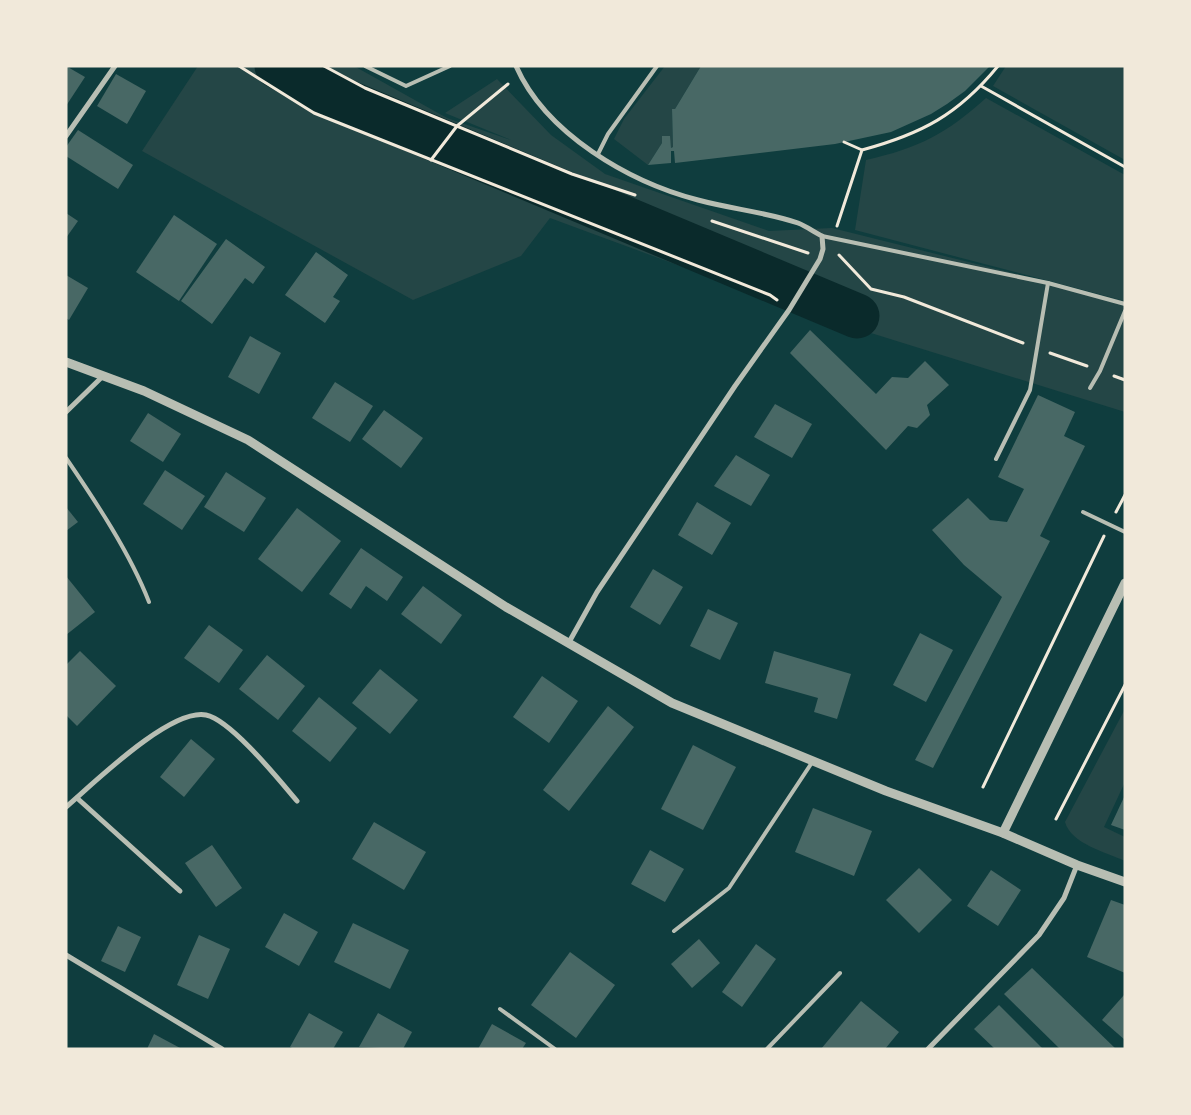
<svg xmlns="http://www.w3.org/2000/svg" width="1191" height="1115" viewBox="0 0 1191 1115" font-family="'Times New Roman',serif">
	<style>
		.green { fill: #244646 }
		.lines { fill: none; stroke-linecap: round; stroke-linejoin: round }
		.river { stroke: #0a2a2b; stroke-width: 45 }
		.building { fill: #486865 }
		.path { stroke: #f1e9da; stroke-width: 3 }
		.service { stroke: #b8beb3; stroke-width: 4 }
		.minor { stroke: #b8beb3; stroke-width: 5 }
		.tertiary { stroke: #b8beb3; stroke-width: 9 }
	</style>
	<rect width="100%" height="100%" fill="#0f3d3e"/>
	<g class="green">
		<path d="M198 66H354L447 118 511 140 445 113 497 79 551 135 605 174 769 231 832 228 1125 301V412L813 315 550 218 521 256 413 300 142 151Z"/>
		<path d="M665 66H701L675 109 672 110 673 147 671 148 669 136H662V143L648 165 614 139 624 119Z"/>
		<path d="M1006 66H1125V160L993 86Z"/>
		<path d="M986 98 1125 175V301L855 230 866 160C919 148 946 134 986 98Z"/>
		<path d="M1125 709V782L1104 827 1125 837V861C1106 852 1071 844 1065 822Z"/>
	</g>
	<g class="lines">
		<path class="river" d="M277 66 335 97 857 316"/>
	</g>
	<g class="building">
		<path d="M66 66 85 77 66 106Z"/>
		<path d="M701 66H990L965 91 947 104 931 114 891 132 835 144 675 163 674 151H671V163L648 165 662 143V136H670L671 148 673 147 672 109H675Z"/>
		<path d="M116 74 146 91 127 124 97 106Z"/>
		<path d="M78 130 133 165 118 189 66 156V147Z"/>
		<path d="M66 213 78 221 66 238Z"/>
		<path d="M174 215 217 244 179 301 136 272Z"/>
		<path d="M226 239 265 267 253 284 245 278 212 324 181 301Z"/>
		<path d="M316 252 348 275 333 297 340 301 325 323 285 295Z"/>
		<path d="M66 275 88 288 69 320 66 318Z"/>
		<path d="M810 330 876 394 892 377 908 378 925 361 949 385 927 405 930 415 917 428 908 426 886 450 790 353Z"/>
		<path d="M250 336 281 353 259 394 228 377Z"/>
		<path d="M335 382 373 406 350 442 312 418Z"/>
		<path d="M1038 395 1075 412 1064 436 1085 446 1040 536 1050 541 933 768 915 760 1002 597 964 565 932 530 968 498 990 520 1007 522 1024 489 998 477Z"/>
		<path d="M775 404 812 424 792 458 754 437Z"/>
		<path d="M384 410 423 438 401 468 362 439Z"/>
		<path d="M148 413 181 434 163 462 130 441Z"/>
		<path d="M736 455 770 475 751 506 714 486Z"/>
		<path d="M165 470 205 496 182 530 143 504Z"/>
		<path d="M226 472 266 498 244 532 204 507Z"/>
		<path d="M697 502 731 523 712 555 678 535Z"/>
		<path d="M66 507 78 522 66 531Z"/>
		<path d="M297 508 341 541 302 592 258 559Z"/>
		<path d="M361 548 403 577 387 601 366 586 351 609 329 594Z"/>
		<path d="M653 569 683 587 660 625 630 607Z"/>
		<path d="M66 576 95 612 66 635Z"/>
		<path d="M423 586 462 615 441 644 401 614Z"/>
		<path d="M708 609 738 623 720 660 690 646Z"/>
		<path d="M209 625 243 650 219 683 184 658Z"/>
		<path d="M920 633 953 650 926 702 893 685Z"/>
		<path d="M80 651 116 686 77 726 66 715V665Z"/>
		<path d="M774 651 851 674 837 719 814 712 818 698 765 683Z"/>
		<path d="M267 655 305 686 278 720 239 689Z"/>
		<path d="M380 669 418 700 390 734 352 703Z"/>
		<path d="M542 676 578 701 549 743 513 717Z"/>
		<path d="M319 697 357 728 330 762 292 731Z"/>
		<path d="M608 706 634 727 569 811 543 790Z"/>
		<path d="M191 739 215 759 184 797 160 777Z"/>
		<path d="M693 745 736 767 703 830 661 809Z"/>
		<path d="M1125 795V830L1111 825Z"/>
		<path d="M813 808 872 831 854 876 795 852Z"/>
		<path d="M374 822 426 852 404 890 352 859Z"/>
		<path d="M212 845 242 888 216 907 185 863Z"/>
		<path d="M650 850 684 869 665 902 631 884Z"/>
		<path d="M919 868 952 900 919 933 886 900Z"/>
		<path d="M991 870 1021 890 998 926 967 906Z"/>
		<path d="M1111 900 1125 905V973L1087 957Z"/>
		<path d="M284 913 318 932 299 966 265 947Z"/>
		<path d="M353 923 409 950 390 989 334 962Z"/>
		<path d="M118 926 141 937 125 972 101 961Z"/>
		<path d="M199 935 230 949 208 999 177 985Z"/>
		<path d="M699 939 720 963 692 988 671 964Z"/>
		<path d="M756 944 776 959 742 1007 722 992Z"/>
		<path d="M570 952 615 985 576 1038 531 1005Z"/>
		<path d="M1032 968 1116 1049H1060L1004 994Z"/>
		<path d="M1124 995 1125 996V1040L1102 1020Z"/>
		<path d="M861 1001 899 1032 885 1049H821Z"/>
		<path d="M999 1005 1043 1049H995L974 1029Z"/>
		<path d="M309 1013 343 1032 333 1049H294L290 1047Z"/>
		<path d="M378 1013 412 1032 403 1049 359 1047Z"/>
		<path d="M492 1024 526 1043 522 1049H478Z"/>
		<path d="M154 1034 182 1049H147Z"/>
	</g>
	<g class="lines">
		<g class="path">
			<path d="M239 66 314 113 770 295 777 300"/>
			<path d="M324 66 365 88 572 174 635 195"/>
			<path d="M981 86 1125 167"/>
			<path d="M844 142 862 150"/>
			<path d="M431 160 457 126 508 84"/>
			<path d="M712 221 808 253"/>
			<path d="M837 226 862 150C921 134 958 115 998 66"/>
			<path d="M839 255 871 289 904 297 1023 343"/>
			<path d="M1050 353 1087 366"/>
			<path d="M1114 376 1125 380"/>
			<path d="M1116 512 1125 495"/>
			<path d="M983 787 1104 536"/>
			<path d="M1056 819 1125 685"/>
		</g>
		<g class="service">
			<path d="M365 66 406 86 450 66"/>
			<path d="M598 154 608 134 657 66"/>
			<path d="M822 236 1048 283 1125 304"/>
			<path d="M1090 388 1100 371 1125 311"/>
			<path d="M66 458C96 502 130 553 149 602"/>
			<path d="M996 459 1030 390 1048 283"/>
			<path d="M1083 512 1125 532"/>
			<path d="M674 931 729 888 813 761"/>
			<path d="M500 1009 555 1049"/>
			<path d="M767 1049 840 973"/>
		</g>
		<g class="minor">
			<path d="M516 66C546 134 629 182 698 200 731 209 766 212 798 223 806 226 814 232 822 236L823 249 820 259 789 310 735 386 597 592 568 644"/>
			<path d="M66 136 115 66"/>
			<path d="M66 412 103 376"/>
			<path d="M77 798 180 891"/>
			<path d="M66 807C93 784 170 708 206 715 231 720 280 781 297 801"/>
			<path d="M66 955 222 1049"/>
			<path d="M928 1049 1039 935 1064 898 1077 865"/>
		</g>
		<g class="tertiary">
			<path d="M66 362 144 391 248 440 506 607 672 703 886 791 1003 833 1077 865 1125 882"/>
			<path d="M1003 833 1125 583"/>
		</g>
	</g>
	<rect width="1191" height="1115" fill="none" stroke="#f1e9da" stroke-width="135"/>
</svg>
